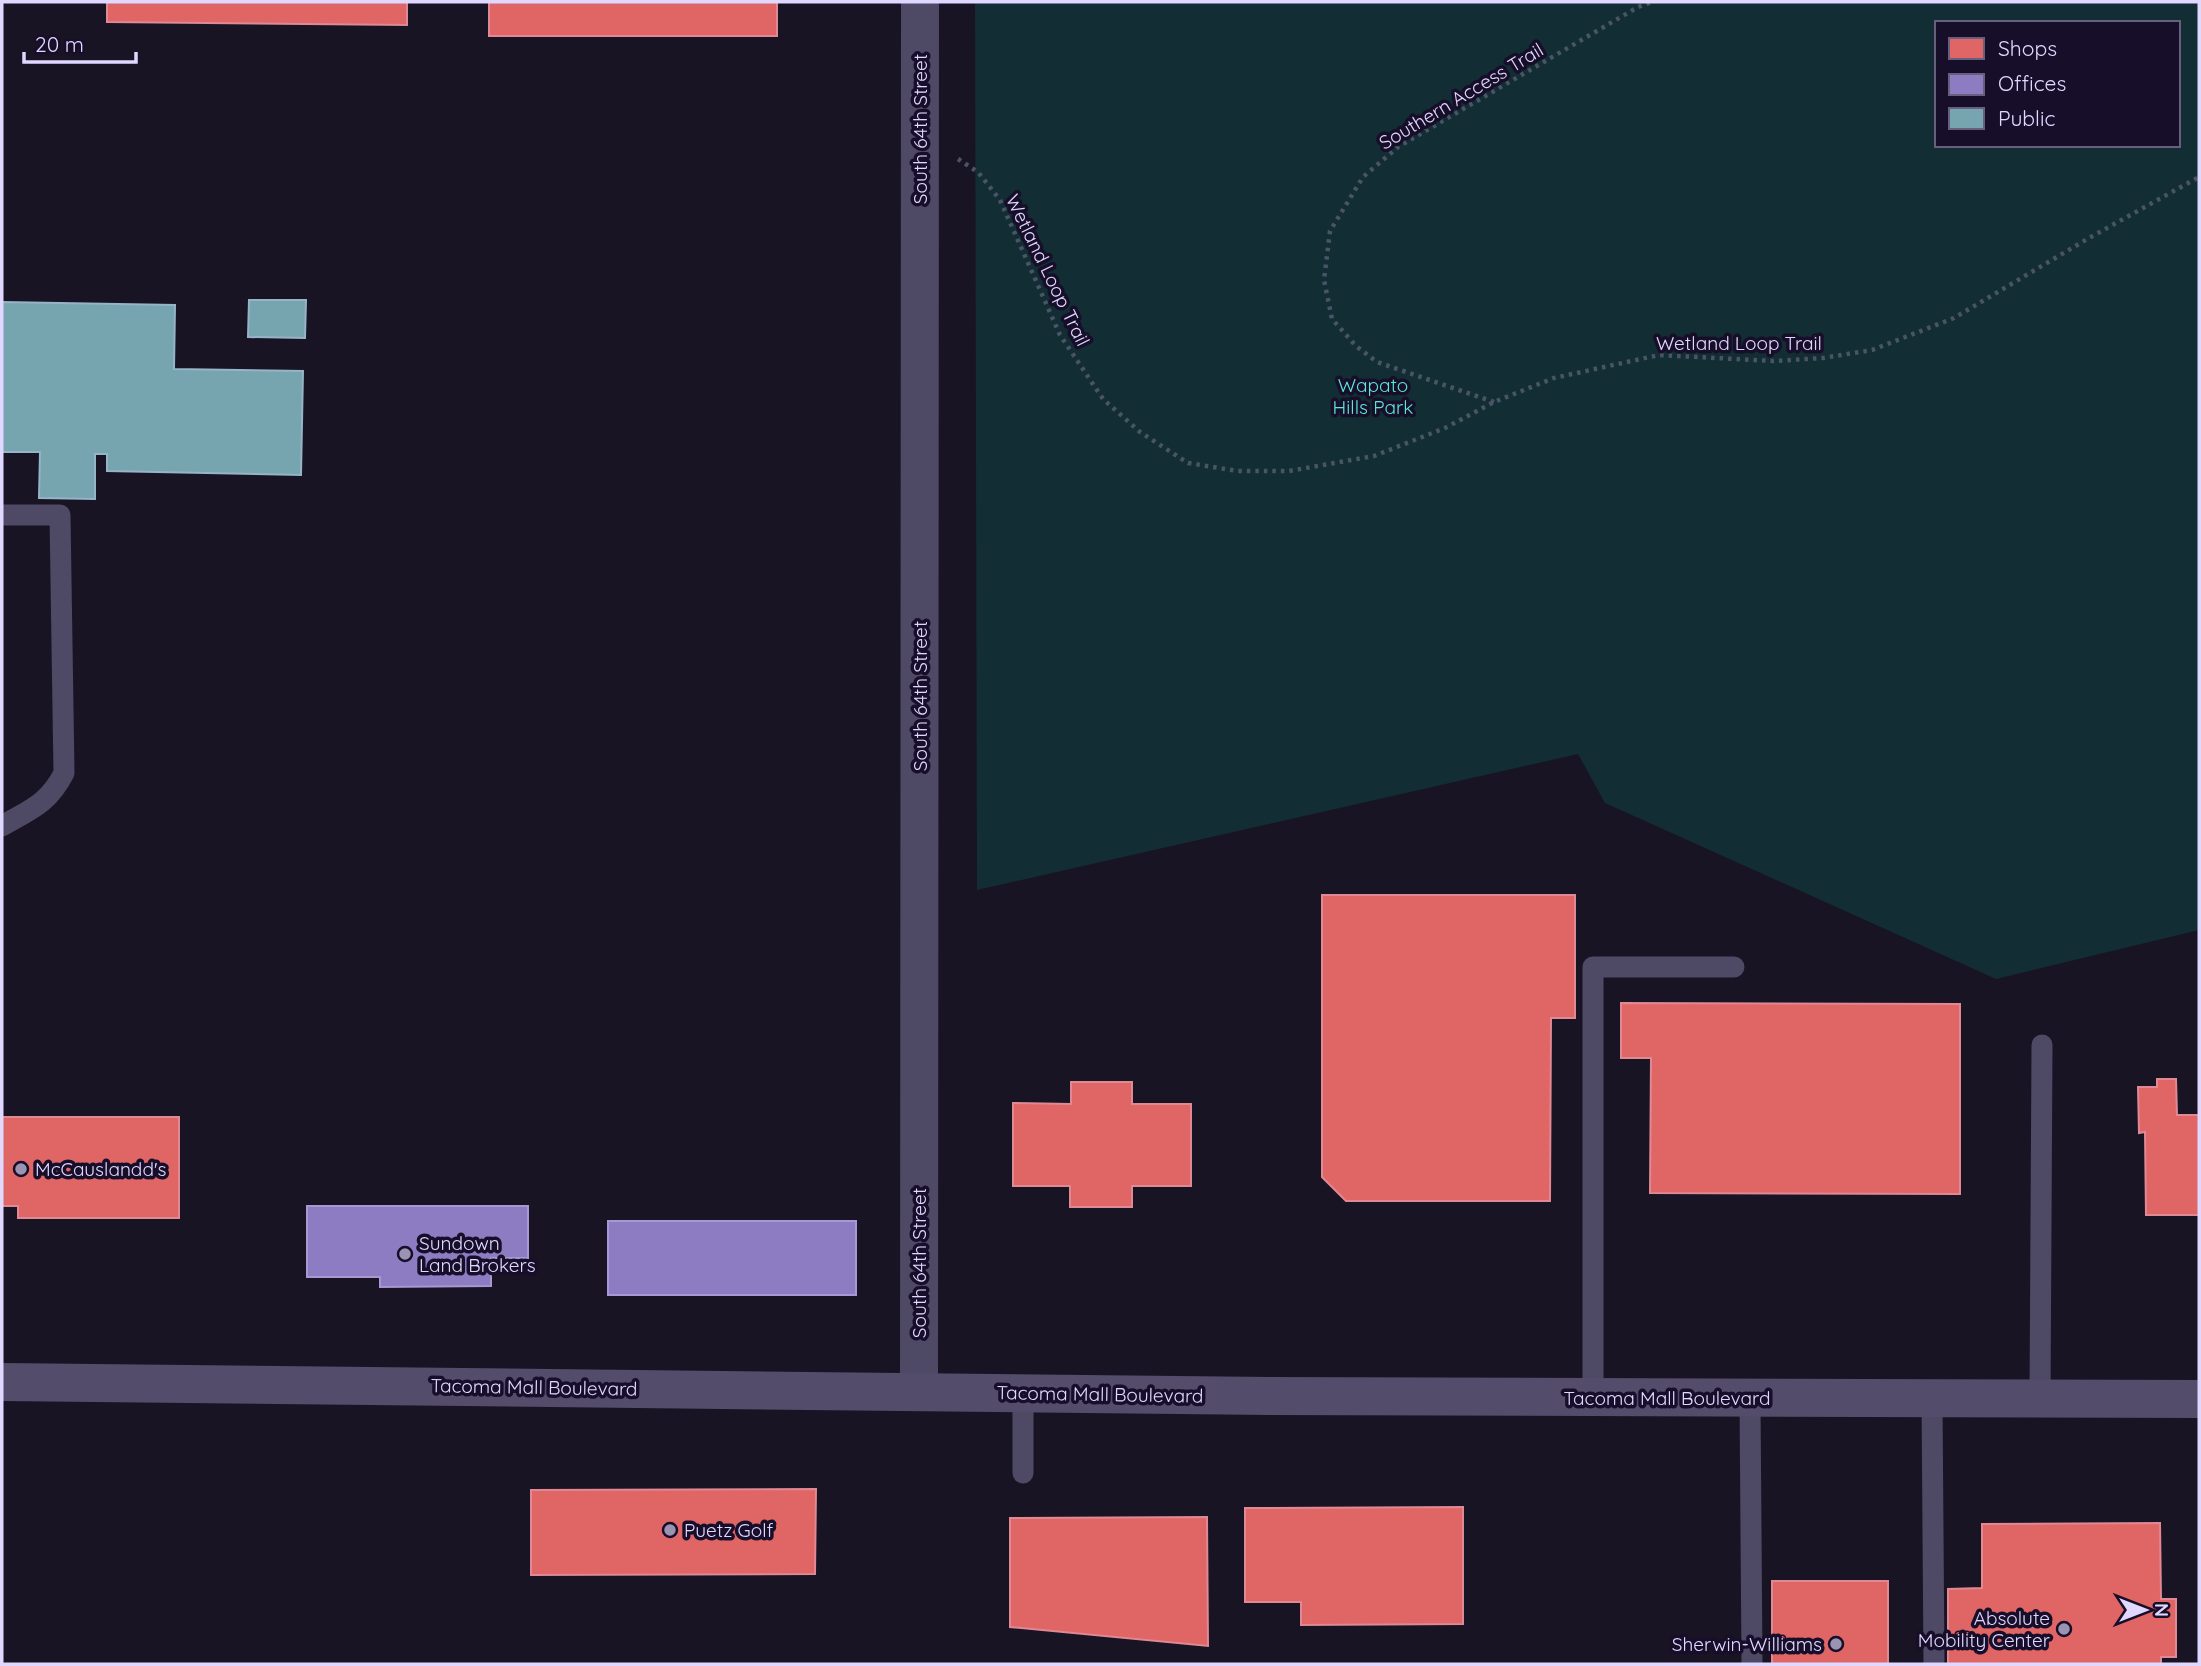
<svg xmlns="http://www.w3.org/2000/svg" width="2201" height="1666" viewBox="0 0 2201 1666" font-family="Quicksand,sans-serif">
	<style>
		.green { fill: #122d33; fill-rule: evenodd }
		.shops { fill: #e06666; stroke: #e08894; stroke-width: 2 }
		.offices { fill: #8e7cc3; stroke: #a798d5; stroke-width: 2 }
		.public { fill: #76a5af; stroke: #96b4c7; stroke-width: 2 }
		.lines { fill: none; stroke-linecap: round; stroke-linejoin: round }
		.path { stroke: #495466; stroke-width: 4.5; stroke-dasharray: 3.5 5; stroke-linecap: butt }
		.service { stroke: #4e4965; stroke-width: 21 }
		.minor { stroke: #4e4965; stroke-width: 38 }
		.secondary { stroke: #534c6b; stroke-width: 38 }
		.poi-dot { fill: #9b93b2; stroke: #170e2a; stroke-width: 2.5 }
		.labels { text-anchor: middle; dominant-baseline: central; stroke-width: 7; stroke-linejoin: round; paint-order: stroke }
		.street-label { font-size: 19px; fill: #e1d8ff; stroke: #170e2a }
		.park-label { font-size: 19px; fill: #5ae9d8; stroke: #170e2a }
		.poi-label { font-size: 19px; fill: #e1d8ff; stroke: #170e2a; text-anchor: start }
	</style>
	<rect width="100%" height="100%" fill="#191424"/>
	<path class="green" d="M975 2H2199V930L1996 979 1605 803 1578 754 977 890ZM1937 23H2178V145H1937Z"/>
	<g class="shops">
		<path d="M107 2H407V25L107 22Z"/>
		<rect x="489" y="2" width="288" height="34"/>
		<path d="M1322 895H1575V1018H1551L1550 1201H1346L1322 1177Z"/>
		<path d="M1621 1003 1960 1004V1194L1650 1193 1651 1058H1621Z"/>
		<path d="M2157 1079H2176L2177 1115H2199V1215H2146L2145 1132 2139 1133 2138 1087H2157Z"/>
		<path d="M1071 1082H1132V1104H1191V1186H1132V1207H1070V1186H1013V1103L1071 1104Z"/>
		<path d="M2 1117H179V1218H18V1206H2Z"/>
		<path d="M816 1489 815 1574 531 1575V1490Z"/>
		<path d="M1463 1507V1624L1301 1625V1602H1245V1508Z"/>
		<path d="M1207 1517 1208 1646 1010 1627V1518Z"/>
		<path d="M2160 1523 2161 1599H2176V1657H2161V1664H1948V1589L1982 1588V1524Z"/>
		<rect x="1772" y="1581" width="116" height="83"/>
	</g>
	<g class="offices">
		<path d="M307 1206H528V1258H491V1286L380 1287V1277H307Z"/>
		<rect x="608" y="1221" width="248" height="74"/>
	</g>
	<g class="public">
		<path d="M249 300H306L305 338 248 337Z"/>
		<path d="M2 302 175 305 174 369 303 371 301 475 107 471V454H95V499L39 498 40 452H2Z"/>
	</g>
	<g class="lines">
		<g class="path">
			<path d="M958 159 978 172 1000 200 1060 335 1103 399 1140 432 1188 463 1238 471H1289L1374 456 1445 428 1494 402 1554 378 1659 355 1773 361 1823 358 1872 350 1954 318 2089 238 2199 177"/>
			<path d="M1494 402 1377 362 1356 346 1332 319 1324 280 1330 231 1363 177 1398 147 1638 7 1652 2"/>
		</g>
		<g class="service">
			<path d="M2 515H60L64 773C48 804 31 809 2 826"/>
			<path d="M1023 1393V1473"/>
			<path d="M1593 1398V967H1734"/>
			<path d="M1750 1399 1752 1664"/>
			<path d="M1932 1399 1934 1664"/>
			<path d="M2040 1399 2042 1045"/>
		</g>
		<path class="minor" d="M919 1391 920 2"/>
		<path class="secondary" d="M2 1382 1270 1396 2199 1399"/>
	</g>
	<g class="poi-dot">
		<circle cx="21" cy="1169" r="7"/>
		<circle cx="405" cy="1254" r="7"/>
		<circle cx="670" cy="1530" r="7"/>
		<circle cx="2064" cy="1629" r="7"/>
		<circle cx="1836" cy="1644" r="7"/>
	</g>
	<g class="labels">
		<g class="street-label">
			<text transform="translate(1461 96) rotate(-31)">Southern Access Trail</text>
			<text transform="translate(920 129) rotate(-90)">South 64th Street</text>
			<text transform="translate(1048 270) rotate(64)">Wetland Loop Trail</text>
			<text x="1739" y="343">Wetland Loop Trail</text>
			<text transform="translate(920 696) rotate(-90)">South 64th Street</text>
			<text transform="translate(919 1263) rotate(-90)">South 64th Street</text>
			<text transform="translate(534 1387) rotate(1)">Tacoma Mall Boulevard</text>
			<text transform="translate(1100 1394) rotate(1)">Tacoma Mall Boulevard</text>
			<text x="1667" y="1398">Tacoma Mall Boulevard</text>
		</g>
		<g class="park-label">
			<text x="1373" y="385">Wapato<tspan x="1373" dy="22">Hills Park</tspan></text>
		</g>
		<g class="poi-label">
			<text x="35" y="1169">McCauslandd's</text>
			<text x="419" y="1243">Sundown<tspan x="419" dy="22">Land Brokers</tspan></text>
			<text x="684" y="1530">Puetz Golf</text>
			<text x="2050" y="1618" text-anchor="end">Absolute<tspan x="2050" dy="22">Mobility Center</tspan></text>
			<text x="1822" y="1644" text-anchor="end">Sherwin-Williams</text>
		</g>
	</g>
	<rect width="2201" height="1666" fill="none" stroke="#e1d8ff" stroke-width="7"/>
	<rect x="1935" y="21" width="245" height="126" fill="#170e2a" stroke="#685f7f" stroke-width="2"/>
	<rect x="1949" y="38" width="35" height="21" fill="#e06666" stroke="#685f7f" stroke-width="2"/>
	<text x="1998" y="56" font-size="21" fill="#e1d8ff">Shops</text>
	<rect x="1949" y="74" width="35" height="21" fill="#8e7cc3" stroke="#685f7f" stroke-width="2"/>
	<text x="1998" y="91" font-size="21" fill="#e1d8ff">Offices</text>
	<rect x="1949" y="108" width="35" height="21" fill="#76a5af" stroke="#685f7f" stroke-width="2"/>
	<text x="1998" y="126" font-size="21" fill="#e1d8ff">Public</text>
	<g transform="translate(2145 1610) rotate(90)" stroke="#170e2a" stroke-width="5" paint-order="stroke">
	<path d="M0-5L12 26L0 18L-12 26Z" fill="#e1d8ff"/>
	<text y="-10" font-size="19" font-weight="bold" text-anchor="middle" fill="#e1d8ff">N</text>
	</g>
	<path d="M24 52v10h112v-10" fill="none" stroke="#e1d8ff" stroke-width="3.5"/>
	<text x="35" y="52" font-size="21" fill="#e1d8ff" stroke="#170e2a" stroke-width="5" paint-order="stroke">20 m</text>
</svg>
